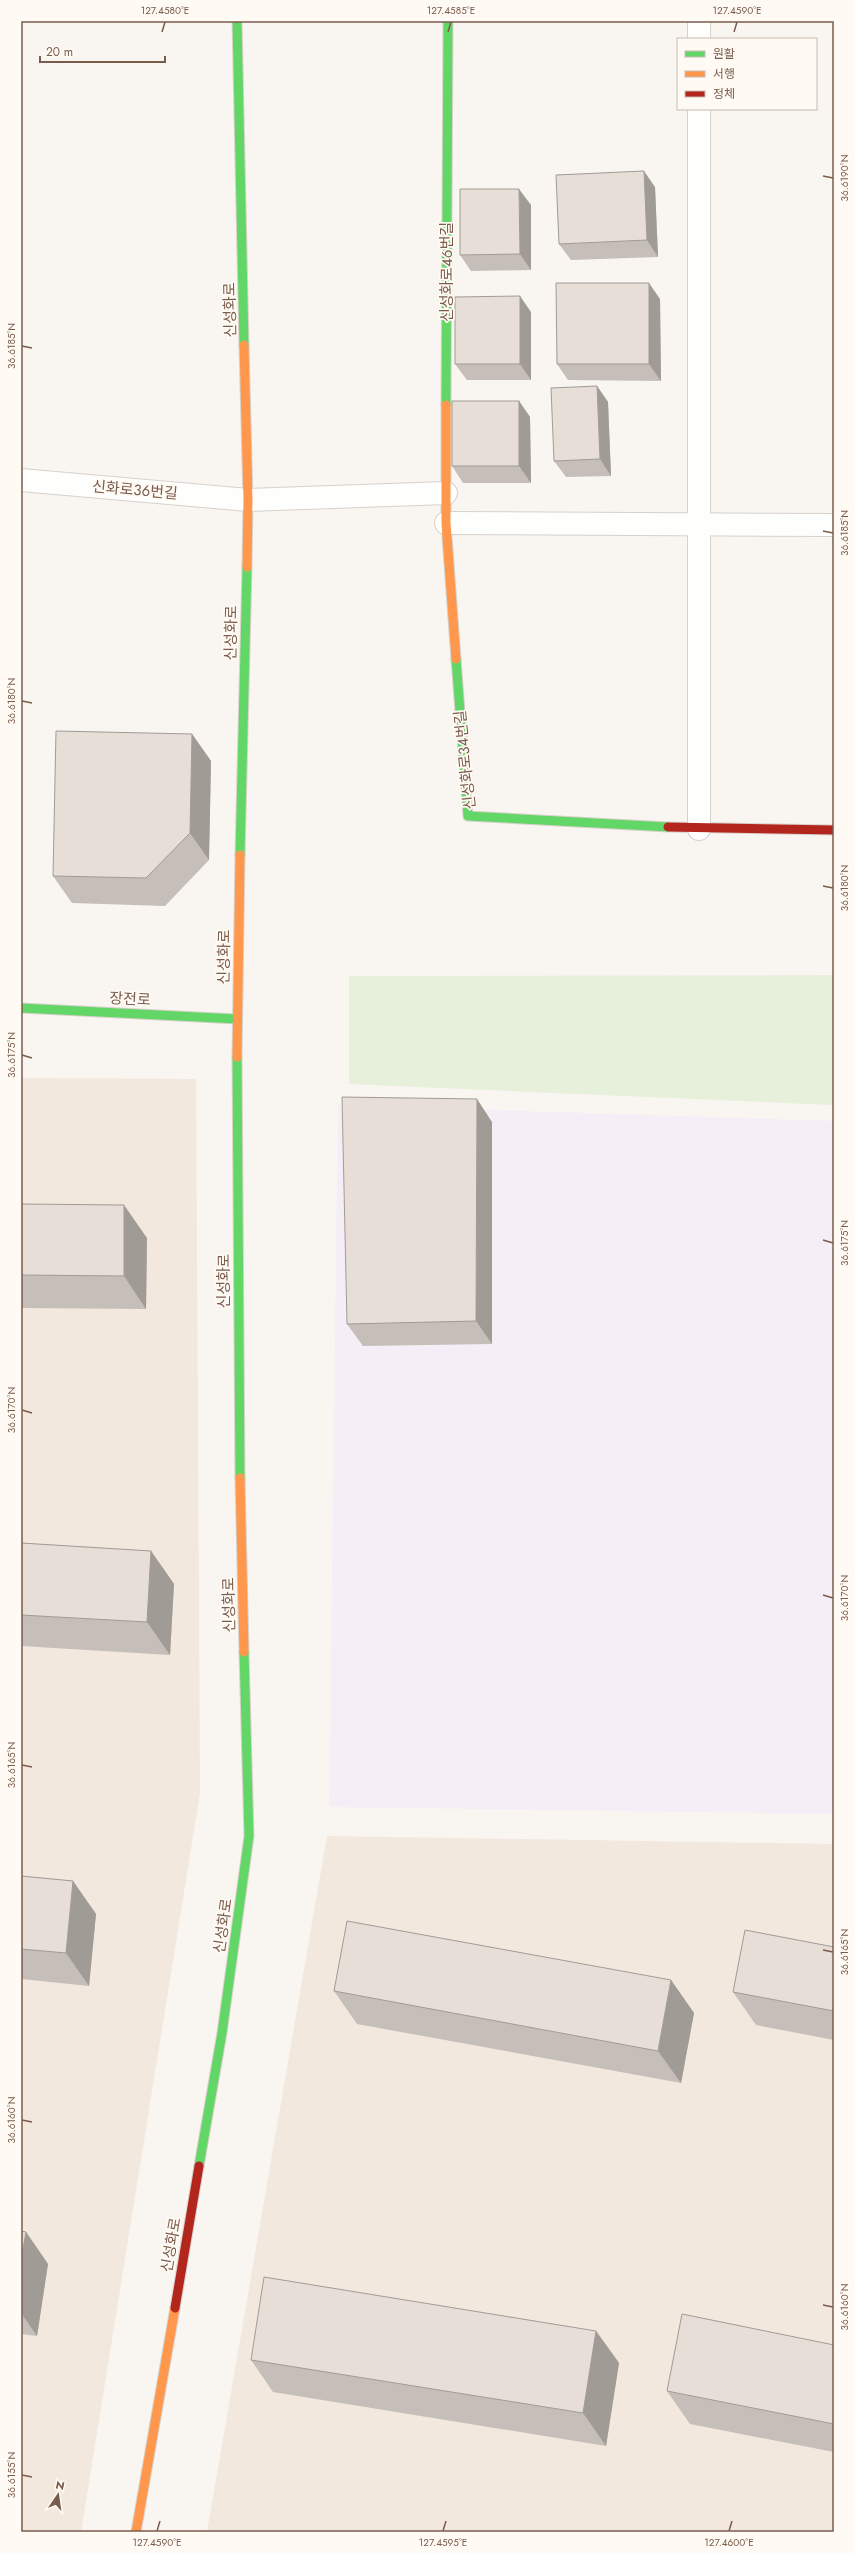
<svg xmlns="http://www.w3.org/2000/svg" width="855" height="2553" viewBox="0 0 855 2553" font-family="Jost,'Noto Sans KR',sans-serif">
	<style>
		.residential { fill: #f2e8de }
		.education { fill: #f6eef6 }
		.green { fill: #e7f0db }
		.lines { fill: none; stroke-linecap: round; stroke-linejoin: round }
		.street-casing { stroke: #d7d1cb; stroke-width: 24 }
		.fast-casing { stroke: #d9d2cb; stroke-width: 11 }
		.slow-casing { stroke: #d9d2cb; stroke-width: 11 }
		.jam-casing { stroke: #d9d2cb; stroke-width: 11 }
		.street { stroke: #fefefd; stroke-width: 22 }
		.fast { stroke: #63d668; stroke-width: 9 }
		.slow { stroke: #ff974d; stroke-width: 9 }
		.jam { stroke: #b3261e; stroke-width: 9 }
		.wall { fill: #c6bfb9 }
		.shaded-wall { fill: #a19b96 }
		.building { fill: #e6ded7; stroke: #a19b96 }
		.ticks { fill: none; stroke: #7a5c4d; stroke-width: 1.5 }
		.labels { text-anchor: middle; dominant-baseline: central; stroke-width: 3.5; stroke-linejoin: round; paint-order: stroke }
		.street-label { font-size: 15px; fill: #7a5c4d; stroke: #fffaf3 }
		.neatline { fill: none; stroke: #7a5c4d; stroke-width: 1.5 }
		.ticks-label { font-size: 10px; text-anchor: middle; fill: #7a5c4d }
	</style>
	<rect width="100%" height="100%" fill="#f9f5f0"/>
	<g class="residential">
		<path d="M21 1078 196 1079 200 1793 81 2532H21Z"/>
		<path d="M327 1836 834 1844V2532H207Z"/>
	</g>
	<path class="education" d="M338 1105 834 1121V1814L329 1807Z"/>
	<path class="green" d="M834 975V1105L349 1084V976Z"/>
	<g class="lines">
		<g class="street-casing">
			<g id="street">
				<path d="M699 21V39"/>
				<path d="M699 109V829"/>
				<path d="M21 480 248 500 446 493"/>
				<path d="M446 523 834 525"/>
			</g>
		</g>
		<g class="fast-casing">
			<g id="fast">
				<path d="M237 21 244 345"/>
				<path d="M446 405 448 21"/>
				<path d="M456 659 468 816 668 827"/>
				<path d="M240 855 247 567"/>
				<path d="M21 1008 237 1019"/>
				<path d="M237 1057 240 1478"/>
				<path d="M199 2166 222 2033 249 1836 244 1652"/>
			</g>
		</g>
		<g class="slow-casing">
			<g id="slow">
				<path d="M244 345 248 500 247 567"/>
				<path d="M446 405V523L456 659"/>
				<path d="M237 1057 240 855"/>
				<path d="M240 1478 244 1652"/>
				<path d="M136 2532 175 2308"/>
			</g>
		</g>
		<g class="jam-casing">
			<g id="jam">
				<path d="M668 827 834 830"/>
				<path d="M175 2308 199 2166"/>
			</g>
		</g>
		<use href="#street" class="street"/>
		<use href="#fast" class="fast"/>
		<use href="#slow" class="slow"/>
		<use href="#jam" class="jam"/>
	</g>
	<g class="wall">
		<path d="M655 187 658 257 571 260 559 244Z"/>
		<path d="M531 205V270L471 271 460 255Z"/>
		<path d="M660 299 661 381 568 380 557 364Z"/>
		<path d="M531 312V380H467L455 364Z"/>
		<path d="M597 386 608 402 611 476 566 477 554 461Z"/>
		<path d="M519 401 530 417 531 483H463L452 466Z"/>
		<path d="M192 734 211 761 209 860 165 906 72 903 53 876Z"/>
		<path d="M492 1122V1344L363 1346 347 1324Z"/>
		<path d="M21 1204 147 1238 146 1309 21 1308Z"/>
		<path d="M21 1543 151 1551 174 1584 170 1655 21 1646Z"/>
		<path d="M21 1876 73 1881 96 1914 89 1986 21 1979Z"/>
		<path d="M834 1947V2040L756 2025 733 1992Z"/>
		<path d="M671 1980 694 2013 681 2083 357 2024 334 1991Z"/>
		<path d="M21 2231 26 2232 48 2264 37 2336 21 2334Z"/>
		<path d="M596 2331 619 2363 606 2446 273 2392 251 2360Z"/>
		<path d="M834 2345V2452L690 2424 667 2391Z"/>
	</g>
	<g class="shaded-wall">
		<path d="M644 171 655 187 658 257 647 240Z"/>
		<path d="M519 189 531 205V270L520 254Z"/>
		<path d="M649 283 660 299 661 381 649 364Z"/>
		<path d="M520 296 531 312V380L520 364Z"/>
		<path d="M597 386 608 402 611 476 600 459Z"/>
		<path d="M519 401 530 417 531 483 519 466Z"/>
		<path d="M192 734 211 761 209 860 190 833Z"/>
		<path d="M477 1099 492 1122V1344L476 1321Z"/>
		<path d="M124 1205 147 1238 146 1309 124 1276Z"/>
		<path d="M151 1551 174 1584 170 1655 147 1622Z"/>
		<path d="M73 1881 96 1914 89 1986 66 1953Z"/>
		<path d="M671 1980 694 2013 681 2083 658 2051Z"/>
		<path d="M26 2232 48 2264 37 2336 21 2313V2260Z"/>
		<path d="M596 2331 619 2363 606 2446 583 2413Z"/>
	</g>
	<g class="building">
		<path d="M644 171 647 240 559 244 556 175Z"/>
		<path d="M460 189H519L520 254 460 255Z"/>
		<path d="M556 283H649V364H557Z"/>
		<path d="M520 296V364H455V297Z"/>
		<path d="M597 386 600 459 554 461 551 388Z"/>
		<rect x="452" y="401" width="67" height="65"/>
		<path d="M56 731 192 734 190 833 146 878 53 876Z"/>
		<path d="M342 1097 477 1099 476 1321 347 1324Z"/>
		<path d="M21 1204 124 1205V1276L21 1275Z"/>
		<path d="M21 1543 151 1551 147 1622 21 1615Z"/>
		<path d="M21 1876 73 1881 66 1953 21 1949Z"/>
		<path d="M347 1921 671 1980 658 2051 334 1991Z"/>
		<path d="M745 1930 834 1947V2011L733 1992Z"/>
		<path d="M21 2231 26 2232 21 2260Z"/>
		<path d="M264 2277 596 2331 583 2413 251 2360Z"/>
		<path d="M682 2314 834 2345V2424L667 2391Z"/>
	</g>
	<path class="ticks" d="M162 32 165 22M448 32 451 22M734 32 737 22M823 176 833 178M22 346 32 348M823 531 833 533M22 701 32 703M823 886 833 888M22 1055 32 1058M823 1240 833 1243M22 1410 32 1413M823 1595 833 1598M22 1765 32 1767M823 1950 833 1952M22 2120 32 2122M823 2305 833 2307M22 2475 32 2477M157 2531 160 2521M443 2531 446 2521M729 2531 732 2521"/>
	<g class="labels">
		<g class="street-label">
			<text transform="translate(447 272) rotate(-90)">신성화로46번길</text>
			<text transform="translate(230 310) rotate(-91)">신성화로</text>
			<text transform="translate(135 490) rotate(5)">신화로36번길</text>
			<text transform="translate(231 633) rotate(-89)">신성화로</text>
			<text transform="translate(465 760) rotate(-96)">신성화로34번길</text>
			<text transform="translate(224 957) rotate(-89)">신성화로</text>
			<text transform="translate(130 999) rotate(3)">장전로</text>
			<text transform="translate(224 1281) rotate(-90)">신성화로</text>
			<text transform="translate(229 1605) rotate(-91)">신성화로</text>
			<text transform="translate(223 1926) rotate(-82)">신성화로</text>
			<text transform="translate(171 2245) rotate(-80)">신성화로</text>
		</g>
	</g>
	<rect width="855" height="2553" fill="none" stroke="#fffaf3" stroke-width="44"/>
	<rect x="677" y="38" width="140" height="72" fill="#fffaf3" stroke="#cabbb1"/>
	<rect x="685" y="51" width="20" height="6" fill="#63d668" stroke="#cabbb1"/>
	<text x="713" y="58" font-size="12" fill="#7a5c4d">원활</text>
	<rect x="685" y="71" width="20" height="6" fill="#ff974d" stroke="#cabbb1"/>
	<text x="713" y="78" font-size="12" fill="#7a5c4d">서행</text>
	<rect x="685" y="91" width="20" height="6" fill="#b3261e" stroke="#cabbb1"/>
	<text x="713" y="98" font-size="12" fill="#7a5c4d">정체</text>
	<g transform="translate(58 2495) rotate(13)" stroke="#fffaf3" stroke-width="3" paint-order="stroke">
	<path d="M0-3L7 15L0 10L-7 15Z" fill="#7a5c4d"/>
	<text y="-6" font-size="11" font-weight="bold" text-anchor="middle" fill="#7a5c4d">N</text>
	</g>
	<path d="M40 56v6h125v-6" fill="none" stroke="#7a5c4d" stroke-width="2"/>
	<text x="46" y="56" font-size="12" fill="#7a5c4d" stroke="#fffaf3" stroke-width="3" paint-order="stroke">20 m</text>
	<rect x="22" y="22" width="811" height="2509" class="neatline"/>
	<g class="ticks-label">
		<text x="165" y="14">127.4580°E</text>
		<text x="451" y="14">127.4585°E</text>
		<text x="737" y="14">127.4590°E</text>
		<text transform="translate(844 178) rotate(-90)" y="4">36.6190°N</text>
		<text transform="translate(11 346) rotate(-90)" y="4">36.6185°N</text>
		<text transform="translate(844 533) rotate(-90)" y="4">36.6185°N</text>
		<text transform="translate(11 701) rotate(-90)" y="4">36.6180°N</text>
		<text transform="translate(844 888) rotate(-90)" y="4">36.6180°N</text>
		<text transform="translate(11 1055) rotate(-90)" y="4">36.6175°N</text>
		<text transform="translate(844 1243) rotate(-90)" y="4">36.6175°N</text>
		<text transform="translate(11 1410) rotate(-90)" y="4">36.6170°N</text>
		<text transform="translate(844 1598) rotate(-90)" y="4">36.6170°N</text>
		<text transform="translate(11 1765) rotate(-90)" y="4">36.6165°N</text>
		<text transform="translate(844 1952) rotate(-90)" y="4">36.6165°N</text>
		<text transform="translate(11 2120) rotate(-90)" y="4">36.6160°N</text>
		<text transform="translate(844 2307) rotate(-90)" y="4">36.6160°N</text>
		<text transform="translate(11 2475) rotate(-90)" y="4">36.6155°N</text>
		<text x="157" y="2546">127.4590°E</text>
		<text x="443" y="2546">127.4595°E</text>
		<text x="729" y="2546">127.4600°E</text>
	</g>
</svg>
